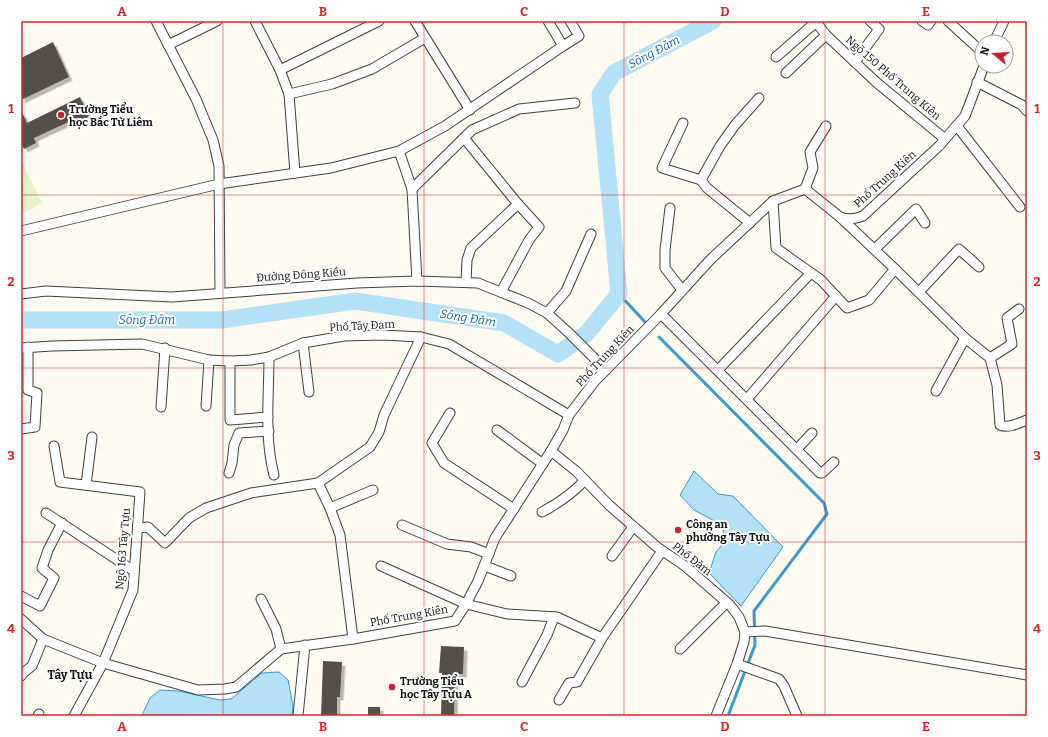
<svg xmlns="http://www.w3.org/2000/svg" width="1048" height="737" viewBox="0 0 1048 737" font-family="Bitter,serif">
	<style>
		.pitch { fill: #e6f2ca }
		.water { fill: #b3e1f8; stroke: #389ad1 }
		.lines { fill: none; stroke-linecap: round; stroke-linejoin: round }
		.stream { stroke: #389ad1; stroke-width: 3 }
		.river { stroke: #b3e1f8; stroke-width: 17 }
		.building { fill: #574f4a; filter: url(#shadow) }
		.street-casing { stroke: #414141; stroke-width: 11 }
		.street { stroke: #fff; stroke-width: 9 }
		.grid { fill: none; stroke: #d62828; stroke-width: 1; stroke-opacity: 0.55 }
		.poi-dot { fill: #c22231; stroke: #fff; stroke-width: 1.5 }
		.labels { text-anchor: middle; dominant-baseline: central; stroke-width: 4; stroke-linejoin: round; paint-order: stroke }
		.street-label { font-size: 11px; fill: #0e0e0e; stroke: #fff }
		.poi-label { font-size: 11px; font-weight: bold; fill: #0e0e0e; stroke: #fff; text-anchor: start }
		.water-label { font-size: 12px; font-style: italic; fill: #146ba4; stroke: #fff }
		.neighbourhood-label { font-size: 12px; font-weight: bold; fill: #0e0e0e; stroke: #fff }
		.neatline { fill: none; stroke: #d62828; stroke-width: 1.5 }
		.grid-label { font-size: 13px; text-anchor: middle; font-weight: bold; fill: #d62828 }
	</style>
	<defs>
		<filter id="shadow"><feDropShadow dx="3.5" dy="3.5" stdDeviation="0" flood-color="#0004"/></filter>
	</defs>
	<rect width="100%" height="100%" fill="#fffbf0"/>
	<path class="pitch" d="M21 160 42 203 21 214Z"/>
	<g class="water">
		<path d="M694 471 718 494 733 496 783 547 741 606 709 573 716 552 725 541 722 525 694 510 680 495Z"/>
		<path d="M279 672 288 680 293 706 292 716 142 715 150 698 160 690 178 691 220 700 231 699 262 673Z"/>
	</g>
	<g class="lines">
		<g class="stream">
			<path d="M619 294 645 322"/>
			<path d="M659 337 824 503 827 514 754 611 755 645 728 716"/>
		</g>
		<path class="river" d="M21 320H222L355 301 504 323 558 354 586 334 619 294 600 94 614 73 713 21"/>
	</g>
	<g class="building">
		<path d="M53 42 69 77 21 100V58Z"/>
		<path d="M80 97 89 116 79 122 77 118 34 138 36 143 24 149 21 143V110L27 123Z"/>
		<path d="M441 646 464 647 463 674H455L454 716H441L442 673H439Z"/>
		<path d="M323 661 342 662 340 697H337V716H321Z"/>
		<rect x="368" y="707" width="12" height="9"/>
	</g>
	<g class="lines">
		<g class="street-casing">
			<g id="street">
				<path d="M156 21 196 99 213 140 219 166 220 293"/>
				<path d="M255 21 280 70 289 94 295 173"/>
				<path d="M415 21 470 110"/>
				<path d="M548 21 563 46"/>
				<path d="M922 21 928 25 931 21"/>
				<path d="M948 21 982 52"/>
				<path d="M994 42 1004 21"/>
				<path d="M168 45 217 21"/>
				<path d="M776 57 816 22 826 35 876 82 945 139"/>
				<path d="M855 62 879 29 870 21"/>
				<path d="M280 70 379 21"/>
				<path d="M786 73 826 35"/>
				<path d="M977 82 1022 105 1027 111"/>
				<path d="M289 94 332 84 372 69 425 38"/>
				<path d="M683 123 662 168 701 180 707 188 750 223"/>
				<path d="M957 126 1020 207"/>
				<path d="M464 138 518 204 539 227 529 240 501 292"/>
				<path d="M399 151 412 189 417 281"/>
				<path d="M701 180 720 146 735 125 759 98"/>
				<path d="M412 189 472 130 519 109 575 103"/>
				<path d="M805 189 813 168 810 152 826 126"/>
				<path d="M773 201 776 248 821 280 847 308 869 300 895 269"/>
				<path d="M670 208 665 250V268L682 290"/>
				<path d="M841 218 895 269 965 338 990 358 997 385 1000 425C1008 429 1019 423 1027 420"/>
				<path d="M21 231 219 184 331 168 399 151 445 126 563 46 579 36 570 21"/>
				<path d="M875 249 916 209 925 223"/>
				<path d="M466 282 467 260 471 248 518 204"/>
				<path d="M919 292 959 249 979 267"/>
				<path d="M21 294 46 291 172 297 357 283 417 281 478 283 528 303 547 313 569 333 606 370"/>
				<path d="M547 313 566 291 591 234"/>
				<path d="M661 314 820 473H822L834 462"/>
				<path d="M303 343 309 392"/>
				<path d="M21 348 52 346 142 344 209 360 230 361 251 360 269 357 303 343 344 336 383 335 421 337 449 344 569 415"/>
				<path d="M269 357C269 396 264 437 274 475"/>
				<path d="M990 358 1012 344 1007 318 1019 309"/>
				<path d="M230 361V420L268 417"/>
				<path d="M718 370 811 273"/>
				<path d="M936 391 965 338"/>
				<path d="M747 399 836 296"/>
				<path d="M206 406 209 360"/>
				<path d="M161 407 165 348"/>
				<path d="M450 413 432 443 444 463 514 509"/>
				<path d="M21 429 35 427 37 393 28 390V347"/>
				<path d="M497 430 543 464"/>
				<path d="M54 446 60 482 140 492 133 590 103 663 74 716"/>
				<path d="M797 449 812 433"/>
				<path d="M551 451 576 471 609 505 657 547 685 566 730 605 739 617 745 632 744 642 737 664 716 716"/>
				<path d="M229 473 232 463 234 445 239 433 269 431"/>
				<path d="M318 483 330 508 340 535 353 639"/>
				<path d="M86 485 92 437"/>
				<path d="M330 508 373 490"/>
				<path d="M542 512C559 503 572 494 585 480"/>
				<path d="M46 513 134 571"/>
				<path d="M402 525 447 544 471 547 489 554"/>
				<path d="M138 528 148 527 165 543 189 518 206 508 251 493 318 483 370 447 379 432 384 415 421 337"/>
				<path d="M612 556 633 527"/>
				<path d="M381 566 466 604 507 614 557 617 602 638"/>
				<path d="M485 566 511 576"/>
				<path d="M21 596 40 606 54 578 42 568 48 550 62 523"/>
				<path d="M261 599 276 629 281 649"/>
				<path d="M21 619 43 639 103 663 198 690 225 689 236 687 281 649 353 639 455 621 466 604 478 581 495 538 551 451 563 430 569 415 595 381 661 314 710 260 773 201 805 189 840 217C849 220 855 219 863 216L939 146 965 116 984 66"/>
				<path d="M745 632 765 631 1027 675"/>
				<path d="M680 649 726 603"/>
				<path d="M737 664 779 679 784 686 797 716"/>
				<path d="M21 676 23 673 32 666 43 639"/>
				<path d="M522 682 547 635 554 617"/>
				<path d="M559 700 569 683 577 682 602 638 662 551"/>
				<path d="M38 716 39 714"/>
				<path d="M298 716 305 645"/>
			</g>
		</g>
		<use href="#street" class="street"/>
	</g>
	<path class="grid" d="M223 21V716M424 21V716M624 21V716M825 21V716M21 195H1027M21 368H1027M21 542H1027"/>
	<g class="poi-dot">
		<circle cx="61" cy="115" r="4"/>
		<circle cx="678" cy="530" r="4"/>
		<circle cx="392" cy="687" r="4"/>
	</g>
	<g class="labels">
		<g class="street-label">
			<text transform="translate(893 78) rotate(41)">Ngõ 150 Phố Trung Kiên</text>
			<text transform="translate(885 179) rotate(-42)">Phố Trung Kiên</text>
			<text transform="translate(301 275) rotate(-4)">Đường Đông Kiều</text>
			<text transform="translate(362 326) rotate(-3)">Phố Tây Đam</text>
			<text transform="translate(605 356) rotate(-47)">Phố Trung Kiên</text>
			<text transform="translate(123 549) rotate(-85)">Ngõ 163 Tây Tựu</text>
			<text transform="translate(692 559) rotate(38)">Phố Đăm</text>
			<text transform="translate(409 616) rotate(-10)">Phố Trung Kiên</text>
		</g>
		<g class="poi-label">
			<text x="69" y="109">Trường Tiểu<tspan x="69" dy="13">học Bắc Từ Liêm</tspan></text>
			<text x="686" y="524">Công an<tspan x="686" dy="13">phường Tây Tựu</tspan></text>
			<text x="400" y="681">Trường Tiểu<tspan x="400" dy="13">học Tây Tựu A</tspan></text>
		</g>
		<g class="water-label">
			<text transform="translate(654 52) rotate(-28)">Sông Đăm</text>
			<text transform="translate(468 318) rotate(9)">Sông Đăm</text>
			<text x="147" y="320">Sông Đăm</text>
		</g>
		<g class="neighbourhood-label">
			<text x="70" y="675">Tây Tựu</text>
		</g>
	</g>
	<rect width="1048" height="737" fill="none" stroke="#ffffff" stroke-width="44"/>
	<g transform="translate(994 54) rotate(288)"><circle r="19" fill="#ffffff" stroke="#9f9f9f"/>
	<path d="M0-3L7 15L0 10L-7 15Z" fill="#c22231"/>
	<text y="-6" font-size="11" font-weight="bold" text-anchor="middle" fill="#0e0e0e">N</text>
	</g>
	<rect x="22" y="22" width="1004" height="693" class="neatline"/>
	<g class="grid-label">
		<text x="122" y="16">A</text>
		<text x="323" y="16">B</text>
		<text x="524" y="16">C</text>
		<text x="725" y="16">D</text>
		<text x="926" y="16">E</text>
		<text x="11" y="113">1</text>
		<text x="1037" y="113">1</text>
		<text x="11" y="286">2</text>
		<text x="1037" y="286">2</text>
		<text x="11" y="460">3</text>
		<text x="1037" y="460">3</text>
		<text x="11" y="633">4</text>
		<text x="1037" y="633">4</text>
		<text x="122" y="731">A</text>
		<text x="323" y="731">B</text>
		<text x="524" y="731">C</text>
		<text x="725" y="731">D</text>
		<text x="926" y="731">E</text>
	</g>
</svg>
